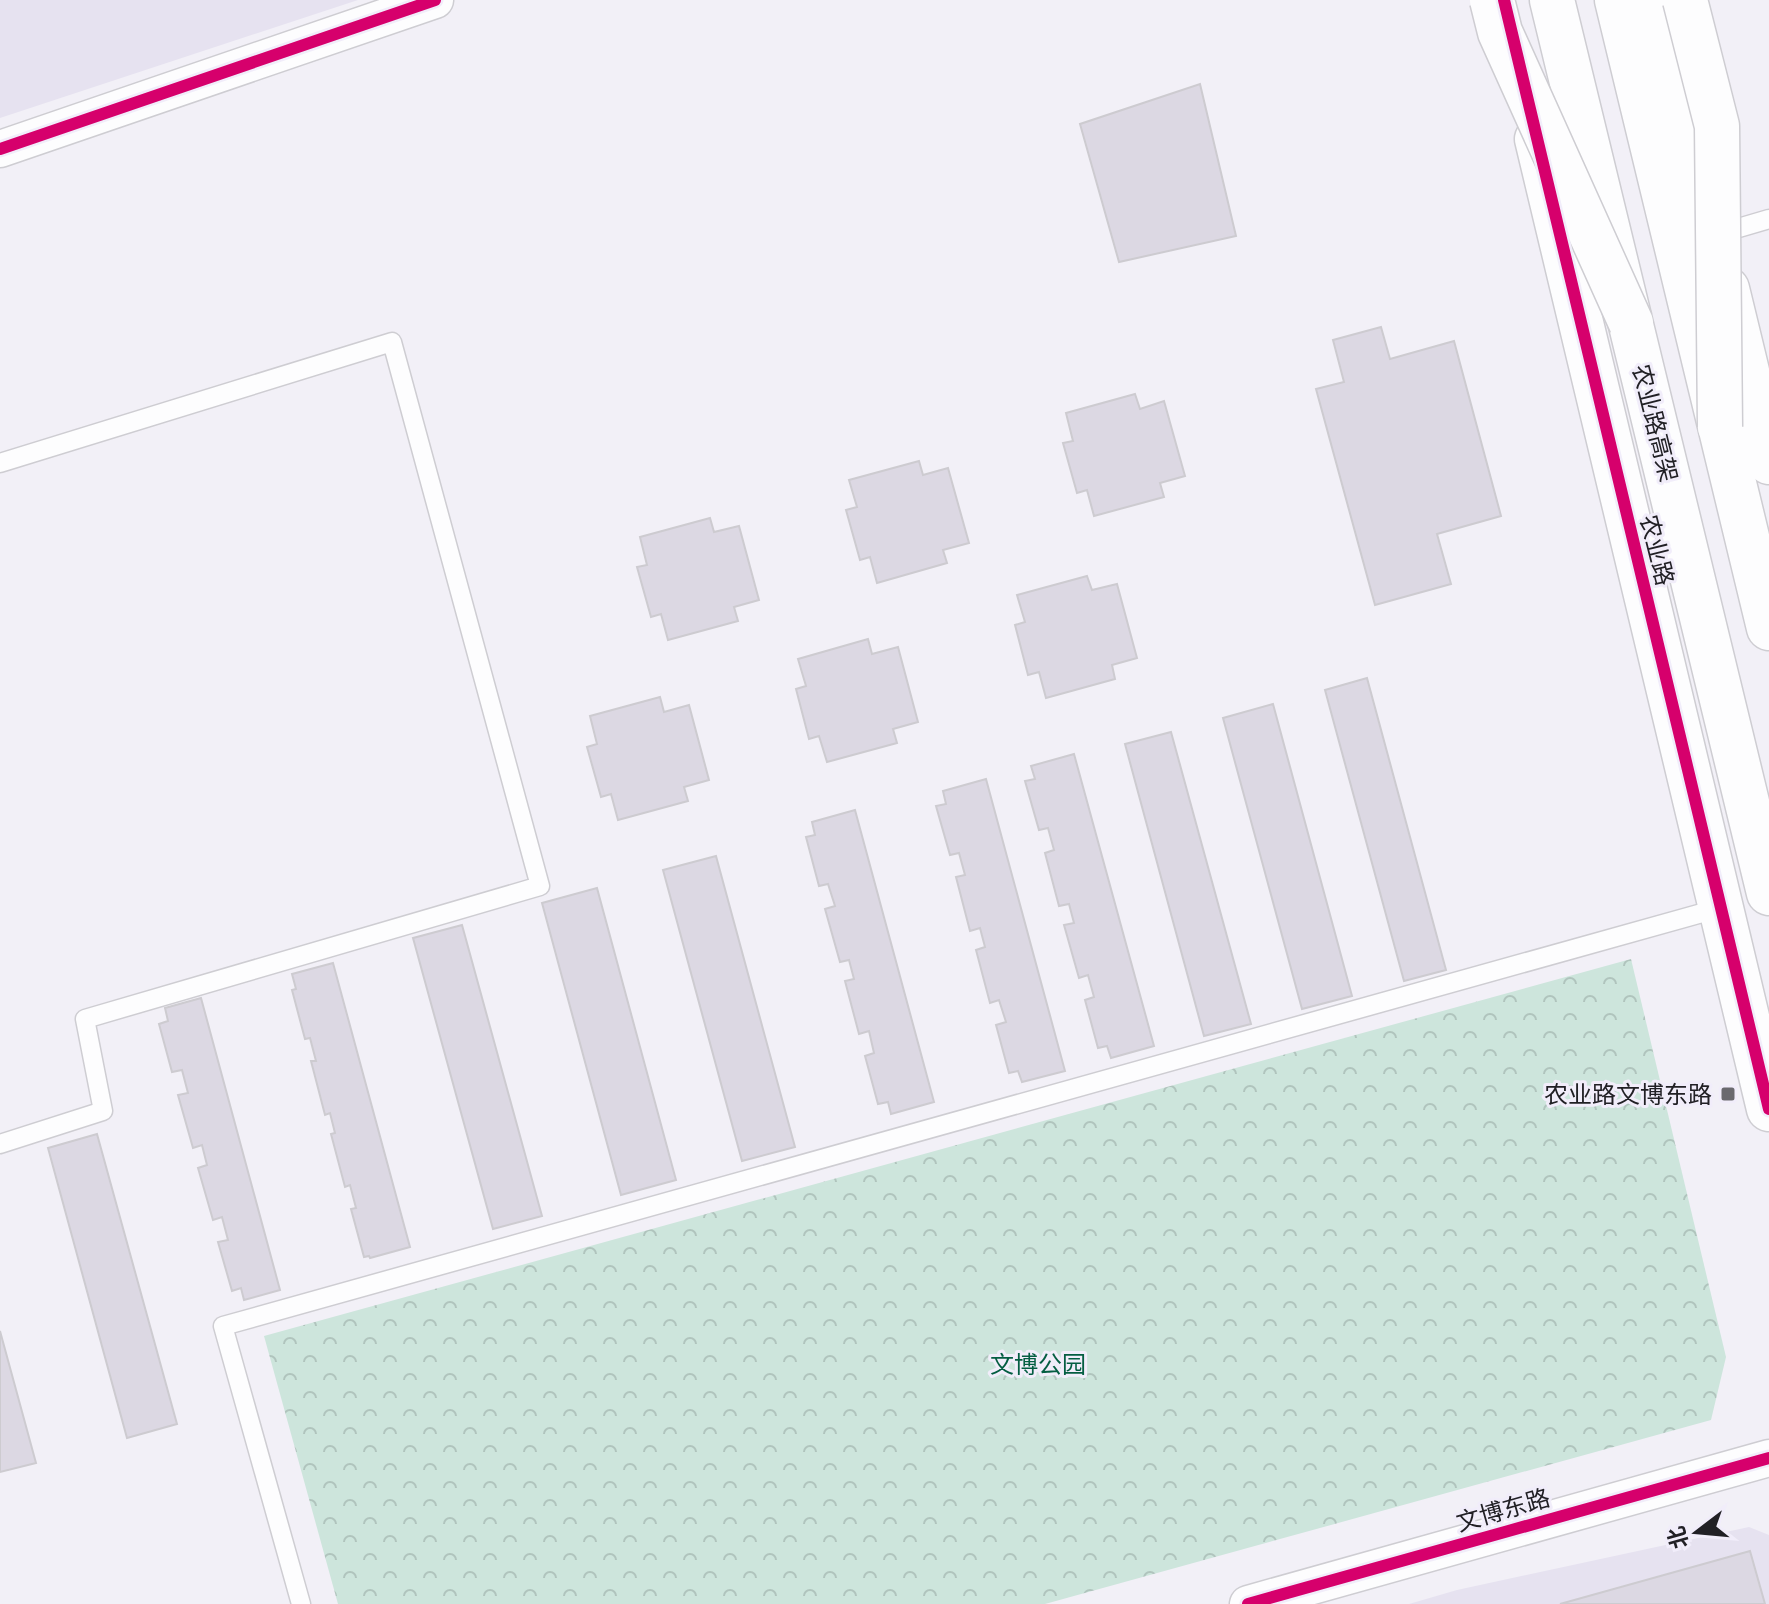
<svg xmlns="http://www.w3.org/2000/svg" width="1769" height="1604" viewBox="0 0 1769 1604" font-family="'Asap Condensed','Noto Sans SC',sans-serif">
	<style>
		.built { fill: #e6e2f0 }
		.forest { fill: url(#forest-crowns) }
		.building { fill: #dcd8e3; stroke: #cdcbd0; stroke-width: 2 }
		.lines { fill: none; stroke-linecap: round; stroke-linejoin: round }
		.lane-casing { stroke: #cecdd2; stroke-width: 21 }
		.street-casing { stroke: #cecdd2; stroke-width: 39 }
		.secondary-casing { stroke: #cecdd2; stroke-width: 47 }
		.highway-casing { stroke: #cecdd2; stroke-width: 47 }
		.lane { stroke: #fdfdfe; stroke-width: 18 }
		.street { stroke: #fdfdfe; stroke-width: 36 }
		.secondary { stroke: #fdfdfe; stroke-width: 44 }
		.highway { stroke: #fdfdfe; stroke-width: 44 }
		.highway-bridge-casing { stroke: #cecdd2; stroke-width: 47; stroke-linecap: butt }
		.highway-bridge { stroke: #fdfdfe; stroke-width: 44 }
		.cycleway-casing { stroke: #f1edfa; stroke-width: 17 }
		.cycleway { stroke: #d6006c; stroke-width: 12 }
		.poi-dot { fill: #6a696e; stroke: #f1edfa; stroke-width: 3 }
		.labels { text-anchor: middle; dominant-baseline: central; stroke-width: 6; stroke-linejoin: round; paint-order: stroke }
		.street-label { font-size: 24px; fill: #212025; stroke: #f1edfa }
		.poi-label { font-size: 24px; fill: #212025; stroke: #f1edfa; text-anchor: end }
		.park-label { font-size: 24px; fill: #045e42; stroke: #f1edfa }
	</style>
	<defs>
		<pattern id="forest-crowns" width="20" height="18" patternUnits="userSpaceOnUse" patternTransform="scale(2)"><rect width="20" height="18" fill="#cde5dc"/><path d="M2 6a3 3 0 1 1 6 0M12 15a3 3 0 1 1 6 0" fill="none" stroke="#b0c4bd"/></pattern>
	</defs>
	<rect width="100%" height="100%" fill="#f2f0f7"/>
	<g class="built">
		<path d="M0 0H358L0 118Z"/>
		<path d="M1749 1527 1769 1535V1604H1409L1457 1590Z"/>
	</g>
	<path class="forest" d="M1631 959 1726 1357 1711 1420 1045 1604H338L264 1336Z"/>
	<g class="building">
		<path d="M1200 84 1236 236 1119 262 1080 124Z"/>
		<path d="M1381 327 1390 359 1454 341 1501 516 1437 534 1451 584 1375 605 1316 389 1344 382 1333 340Z"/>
		<path d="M1135 394 1140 409 1164 401 1185 476 1160 483 1164 497 1094 516 1087 490 1077 493 1063 443 1073 441 1066 413Z"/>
		<path d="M919 461 923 475 948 468 969 543 943 550 947 563 877 583 870 557 860 560 846 510 857 507 849 480Z"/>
		<path d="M710 518 714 532 739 526 759 600 734 607 738 621 668 640 661 614 651 617 637 567 647 565 640 537Z"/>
		<path d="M1087 576 1092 590 1117 584 1137 658 1112 665 1115 679 1046 698 1039 672 1028 675 1015 625 1025 622 1017 595Z"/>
		<path d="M868 639 872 654 898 647 918 722 893 729 897 743 827 762 819 736 809 739 796 689 806 686 798 659Z"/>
		<path d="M1367 678 1446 970 1404 981 1325 690Z"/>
		<path d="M660 697 664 712 689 705 709 780 684 787 688 801 618 820 611 794 601 797 587 747 597 744 590 716Z"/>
		<path d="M1273 704 1352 996 1302 1009 1223 718Z"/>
		<path d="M1171 732 1251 1024 1204 1036 1125 744Z"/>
		<path d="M1074 754 1154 1046 1111 1058 1107 1046 1098 1048 1085 1000 1094 997 1088 975 1079 978 1064 925 1074 923 1069 904 1059 906 1045 853 1054 850 1048 828 1039 830 1025 781 1035 779 1031 766Z"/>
		<path d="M986 779 1065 1071 1022 1082 1018 1071 1009 1073 996 1025 1006 1022 999 1000 990 1003 976 950 985 947 980 928 970 931 956 877 965 875 959 853 950 855 936 806 946 804 943 791Z"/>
		<path d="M855 810 934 1102 891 1114 888 1102 878 1104 865 1056 874 1053 869 1031 859 1034 845 981 854 979 849 960 840 962 825 909 835 906 828 884 819 886 806 837 815 835 812 822Z"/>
		<path d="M716 856 795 1147 742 1161 663 870Z"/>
		<path d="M597 888 676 1180 621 1195 542 903Z"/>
		<path d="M462 925 542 1216 493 1229 413 938Z"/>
		<path d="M333 963 410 1247 370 1258 369 1256 364 1257 351 1209 356 1208 350 1185 345 1187 331 1134 335 1133 330 1113 325 1115 311 1061H316L310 1038 305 1039 292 990 296 989 292 974Z"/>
		<path d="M201 998 280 1290 244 1300 241 1288 232 1291 218 1242 228 1240 222 1217 213 1220 198 1168 207 1165 202 1145 193 1148 178 1095 188 1093 182 1070 172 1072 159 1024 168 1021 165 1008Z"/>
		<path d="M97 1134 177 1424 127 1438 48 1148Z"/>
		<path d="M0 1331 36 1463 0 1472Z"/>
		<path d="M1750 1551 1765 1604H1560Z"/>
	</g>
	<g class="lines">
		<g class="lane-casing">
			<g id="lane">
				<path d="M1718 234 1769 219"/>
				<path d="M0 463 392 342 540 886 85 1019 103 1111 0 1144"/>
				<path d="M301 1604 223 1326 1720 908"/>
			</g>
		</g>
		<g class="street-casing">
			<g id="street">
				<path d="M0 149 435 0"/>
				<path d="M1248 1604 1769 1458"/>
			</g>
		</g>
		<g class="secondary-casing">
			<g id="secondary">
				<path d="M1655 0 1709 219"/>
				<path d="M1537 139 1769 1109"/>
				<path d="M1727 289 1769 462"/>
			</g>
		</g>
		<g class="highway-casing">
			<g id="highway">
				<path d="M1552 0 1769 893"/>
				<path d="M1617 0 1769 628"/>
			</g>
		</g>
		<use href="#lane" class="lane"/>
		<use href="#street" class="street"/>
		<use href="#secondary" class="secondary"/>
		<use href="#highway" class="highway"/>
		<g class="highway-bridge-casing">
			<g id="highway-bridge">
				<path d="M1492 0 1500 32 1631 323"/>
				<path d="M1685 0 1717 126 1720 427"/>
			</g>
		</g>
		<use href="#highway-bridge" class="highway-bridge"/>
		<g class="cycleway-casing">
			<g id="cycleway">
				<path d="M1504 0 1769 1109"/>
				<path d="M0 149 435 0"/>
				<path d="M1248 1604 1769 1458"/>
			</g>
		</g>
		<use href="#cycleway" class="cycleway"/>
	</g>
	<rect class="poi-dot" x="1720" y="1086" width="16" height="16" rx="4"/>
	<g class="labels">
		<g class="street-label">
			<text transform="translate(1655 423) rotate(76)">农业路高架</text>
			<text transform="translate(1657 550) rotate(76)">农业路</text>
			<text transform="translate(1503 1510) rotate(-16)">文博东路</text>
		</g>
		<g class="poi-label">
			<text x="1712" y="1094">农业路文博东路</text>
		</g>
		<g class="park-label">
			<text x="1038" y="1364">文博公园</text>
		</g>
	</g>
	<g transform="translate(1697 1532) rotate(254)" stroke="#f1edfa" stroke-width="6" paint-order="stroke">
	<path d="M0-6L14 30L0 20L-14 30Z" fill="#212025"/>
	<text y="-12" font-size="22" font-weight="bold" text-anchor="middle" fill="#212025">北</text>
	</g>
</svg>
